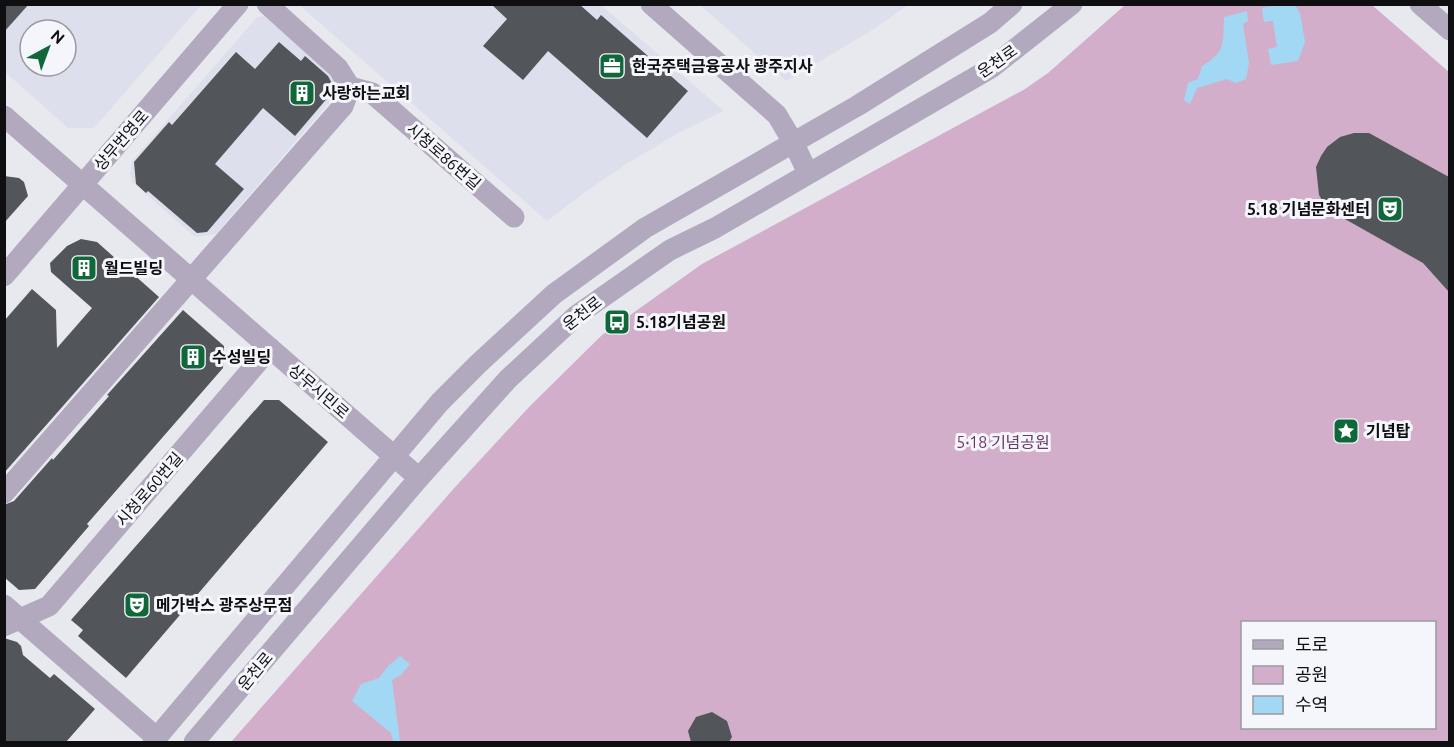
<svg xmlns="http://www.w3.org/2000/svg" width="1454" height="747" viewBox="0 0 1454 747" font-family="Ubuntu,'Noto Sans KR',sans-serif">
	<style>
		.built { fill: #dedfed; fill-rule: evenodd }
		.green { fill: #d2aecb; fill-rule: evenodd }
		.water { fill: #a2d8f4 }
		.building { fill: #52555a }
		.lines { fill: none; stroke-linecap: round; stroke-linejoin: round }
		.minor { stroke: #b3a9be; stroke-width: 21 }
		.labels { text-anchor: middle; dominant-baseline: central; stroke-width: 6; stroke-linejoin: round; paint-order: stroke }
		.street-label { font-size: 16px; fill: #0f0f11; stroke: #f5f6fc }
		.poi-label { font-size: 16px; font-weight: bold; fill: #0f0f11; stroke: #f5f6fc; text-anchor: start }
		.park-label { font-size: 16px; fill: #6c3765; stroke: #f5f6fc }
	</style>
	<rect width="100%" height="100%" fill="#e8e9ef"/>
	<g class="built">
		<path d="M5 5H201L94 128H68L5 72ZM30 30H66V66H30Z"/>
		<path d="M299 5H601L724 111 680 132 628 163 588 190 547 221Z"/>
		<path d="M700 5H908L871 31 786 81Z"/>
		<path d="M265 16 338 79 339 91 216 234 195 237 132 182 130 174 132 161 257 17Z"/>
	</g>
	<path class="green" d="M1125 5H1372L1449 72V742H231L456 486 530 406 602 335 702 264 1025 89 1048 73ZM1242 622H1434V728H1242Z"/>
	<g class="water">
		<path d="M1282 4 1295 5 1300 13 1305 42 1298 61 1271 65 1268 49 1277 47 1273 21 1264 22 1262 8Z"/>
		<path d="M1247 11 1248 21 1243 24 1249 63 1246 79 1236 83 1227 79 1197 88 1190 104 1184 100 1188 83 1198 79 1202 66C1226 52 1223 43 1224 17Z"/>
		<path d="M400 656 410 664 401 675 392 680 400 742H393L391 733 352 701 361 684 379 678 388 666Z"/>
	</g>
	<g class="building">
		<path d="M4 4H29L4 32Z"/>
		<path d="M491 4H579L597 20 601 15 688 91 647 138 548 51 523 80 483 46 507 19Z"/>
		<path d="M279 42 301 61 305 56 328 76 335 89 295 136 263 108 215 164 244 189 207 232 197 233 148 191 146 193 136 184 134 162 169 122 172 125 236 52 255 69Z"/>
		<path d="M1354 133H1369L1449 177V292L1423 263 1336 214 1325 205 1319 195 1316 167 1321 156 1327 147 1340 137Z"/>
		<path d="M4 176 19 178 24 182 28 196 4 223Z"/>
		<path d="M81 239 97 242 159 297 4 473V321L32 289 56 310 57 348 92 308 51 272 50 263 67 246Z"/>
		<path d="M183 310 224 346 223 368 87 524 89 526 35 589 19 590 4 577V505L14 501 52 458 53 460 109 396 107 395Z"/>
		<path d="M264 400H279L328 442 126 678 78 636 83 630 71 620Z"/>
		<path d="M4 638 17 642 21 646 23 655 50 678 54 674 95 709 66 742H4Z"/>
		<path d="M712 712 727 721 732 737 729 742H691L688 731 696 717Z"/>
	</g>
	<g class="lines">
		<g class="minor">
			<path d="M267 4 338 68 350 87 372 93 514 217"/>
			<path d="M651 4 777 115 793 142 808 173"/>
			<path d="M1420 4 1450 30"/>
			<path d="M4 116 419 478"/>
			<path d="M4 276 238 4"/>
			<path d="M4 493 343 106 350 87"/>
			<path d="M4 605 157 738"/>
			<path d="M4 626 49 606 270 348"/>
			<path d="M153 742 440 402 478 364 554 294 645 228 857 106 990 23 1012 4"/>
			<path d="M194 742 419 478 508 379 577 315 670 250 715 228 991 68 1072 4"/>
		</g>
	</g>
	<defs>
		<g id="office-square" transform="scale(1.35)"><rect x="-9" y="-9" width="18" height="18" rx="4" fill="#10683a" stroke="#f5f6fc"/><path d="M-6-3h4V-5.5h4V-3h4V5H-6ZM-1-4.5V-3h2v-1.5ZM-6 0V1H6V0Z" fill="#fff"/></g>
		<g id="building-square" transform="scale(1.35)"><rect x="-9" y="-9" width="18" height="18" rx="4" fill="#10683a" stroke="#f5f6fc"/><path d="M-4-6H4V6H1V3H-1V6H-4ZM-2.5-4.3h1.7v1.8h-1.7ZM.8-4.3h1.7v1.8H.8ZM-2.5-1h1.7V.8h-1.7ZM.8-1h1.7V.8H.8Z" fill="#fff"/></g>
		<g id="theatre-square" transform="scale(1.35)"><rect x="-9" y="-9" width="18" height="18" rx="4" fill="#10683a" stroke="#f5f6fc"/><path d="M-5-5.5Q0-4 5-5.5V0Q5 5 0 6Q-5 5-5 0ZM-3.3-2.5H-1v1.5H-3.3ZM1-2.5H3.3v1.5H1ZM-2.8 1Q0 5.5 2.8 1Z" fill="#fff"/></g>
		<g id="bus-square" transform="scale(1.35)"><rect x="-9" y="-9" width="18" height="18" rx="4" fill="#10683a" stroke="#f5f6fc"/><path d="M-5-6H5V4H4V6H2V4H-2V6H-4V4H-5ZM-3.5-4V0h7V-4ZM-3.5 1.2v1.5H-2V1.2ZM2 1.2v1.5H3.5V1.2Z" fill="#fff"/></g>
		<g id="sight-square" transform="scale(1.35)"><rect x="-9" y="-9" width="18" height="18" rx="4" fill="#10683a" stroke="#f5f6fc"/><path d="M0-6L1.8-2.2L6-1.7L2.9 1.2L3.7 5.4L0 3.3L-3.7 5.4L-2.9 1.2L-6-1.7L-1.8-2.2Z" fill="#fff"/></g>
	</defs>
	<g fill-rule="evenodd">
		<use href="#office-square" x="612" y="66"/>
		<use href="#building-square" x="302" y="93"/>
		<use href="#theatre-square" x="1390" y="209"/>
		<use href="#building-square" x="84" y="268"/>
		<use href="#bus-square" x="617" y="322"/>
		<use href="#building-square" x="193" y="357"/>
		<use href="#sight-square" x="1346" y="431"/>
		<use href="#theatre-square" x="137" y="605"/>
	</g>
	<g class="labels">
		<g class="street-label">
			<text transform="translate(997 61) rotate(-35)">운천로</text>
			<text transform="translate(121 140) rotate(-49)">상무번영로</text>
			<text transform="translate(444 156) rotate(41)">시청로86번길</text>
			<text transform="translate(582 313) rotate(-38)">운천로</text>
			<text transform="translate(319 391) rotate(41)">상무시민로</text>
			<text transform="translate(149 489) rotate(-49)">시청로60번길</text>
			<text transform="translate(255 671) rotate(-50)">운천로</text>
		</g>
		<g class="poi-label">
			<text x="632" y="66">한국주택금융공사 광주지사</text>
			<text x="322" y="93">사랑하는교회</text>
			<text x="1370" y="209" text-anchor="end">5.18 기념문화센터</text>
			<text x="104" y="268">월드빌딩</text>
			<text x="636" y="322">5.18기념공원</text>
			<text x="212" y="357">수성빌딩</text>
			<text x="1366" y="431">기념탑</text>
			<text x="156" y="605">메가박스 광주상무점</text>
		</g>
		<g class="park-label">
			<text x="1003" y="442">5·18 기념공원</text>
		</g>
	</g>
	<rect width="1454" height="747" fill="none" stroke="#0f0f11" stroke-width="12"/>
	<rect x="1241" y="621" width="195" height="108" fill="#f5f6fc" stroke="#999a9e" stroke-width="1.5"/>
	<rect x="1253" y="640" width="30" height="9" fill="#b3a9be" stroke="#999a9e" stroke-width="1.5"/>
	<text x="1295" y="651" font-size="18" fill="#0f0f11">도로</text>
	<rect x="1253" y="666" width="30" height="18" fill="#d2aecb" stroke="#999a9e" stroke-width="1.5"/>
	<text x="1295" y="681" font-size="18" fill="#0f0f11">공원</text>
	<rect x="1253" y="696" width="30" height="18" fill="#a2d8f4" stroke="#999a9e" stroke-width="1.5"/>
	<text x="1295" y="711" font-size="18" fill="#0f0f11">수역</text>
	<g transform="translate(48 48) rotate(41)"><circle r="28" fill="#f5f6fc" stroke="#999a9e" stroke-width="1.5"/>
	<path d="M0-4.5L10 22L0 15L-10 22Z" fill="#10683a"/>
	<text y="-9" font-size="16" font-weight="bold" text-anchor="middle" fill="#0f0f11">N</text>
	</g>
</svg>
